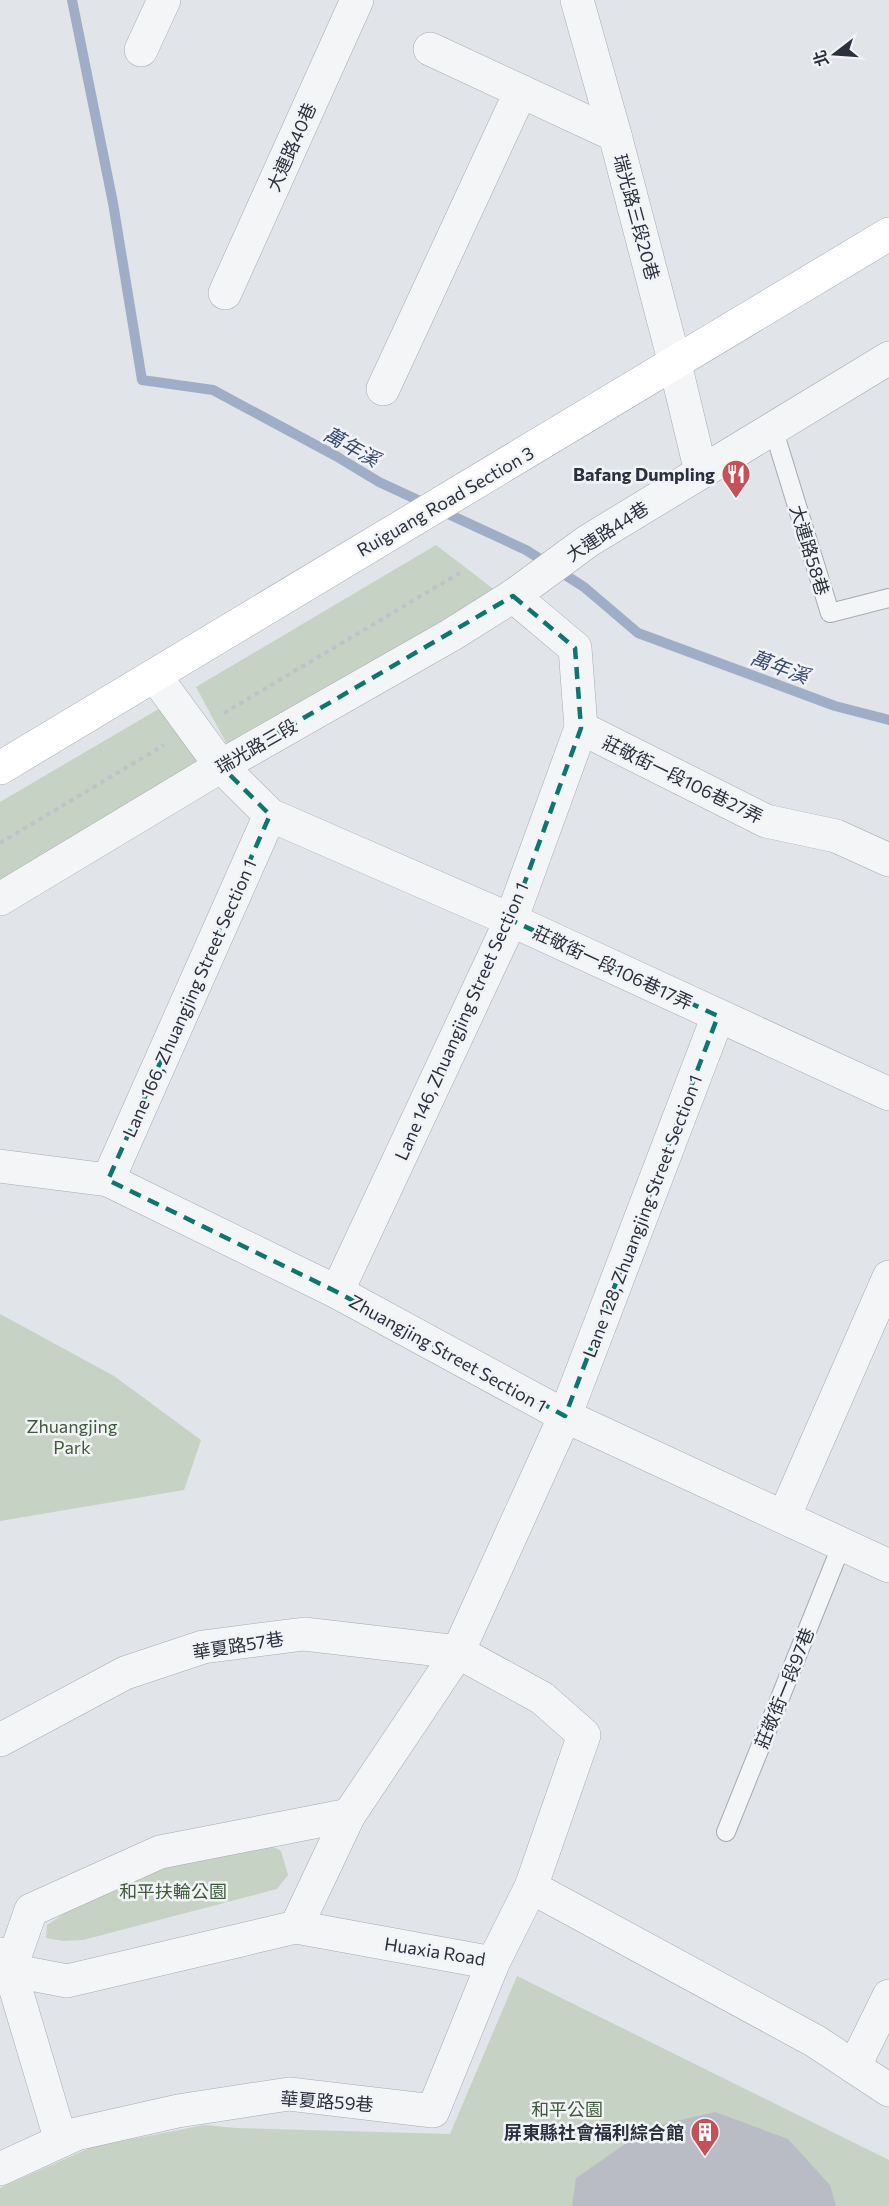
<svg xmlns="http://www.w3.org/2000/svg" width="889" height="2206" viewBox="0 0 889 2206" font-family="Commissioner,'Noto Sans TC',sans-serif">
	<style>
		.green { fill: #c6d2c3 }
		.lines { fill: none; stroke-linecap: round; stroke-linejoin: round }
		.stream { stroke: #9faec6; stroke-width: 10 }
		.building { fill: #b9bcc5 }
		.lane-casing { stroke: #a7aab3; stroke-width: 20 }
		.street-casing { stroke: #a7aab3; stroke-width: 34 }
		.secondary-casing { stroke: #a7aab3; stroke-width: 34 }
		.path { stroke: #c0c2c7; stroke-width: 4; stroke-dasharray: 4.5 4.5; stroke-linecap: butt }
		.lane { stroke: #f4f5f7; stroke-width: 18 }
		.street { stroke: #f4f5f7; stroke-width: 33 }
		.secondary { stroke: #fff; stroke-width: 33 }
		.marked { fill: none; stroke: #0f766e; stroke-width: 4.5; stroke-dasharray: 12 8; stroke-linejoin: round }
		.labels { text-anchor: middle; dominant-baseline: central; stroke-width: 5; stroke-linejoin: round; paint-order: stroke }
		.street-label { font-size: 18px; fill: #2b303f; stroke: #f1f3f6 }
		.poi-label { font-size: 18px; font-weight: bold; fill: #2b303f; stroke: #f1f3f6; text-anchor: end }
		.park-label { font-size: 18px; fill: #3d5a39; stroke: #f1f3f6 }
		.water-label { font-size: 20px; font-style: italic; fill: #384c70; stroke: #f1f3f6 }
	</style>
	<rect width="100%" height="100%" fill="#e1e4e9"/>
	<g class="green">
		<path d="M436 545 496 591 229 748 196 687Z"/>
		<path d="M162 707 201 766 0 885V802Z"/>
		<path d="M0 1314 114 1376 201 1440 184 1490 0 1521Z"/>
		<path d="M268 1844 281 1851 288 1875 277 1889 83 1940 63 1941 46 1938 47 1925 71 1909 163 1868Z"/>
		<path d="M517 1976 889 2160V2206H0V2188L92 2147 204 2125 236 2128 450 2134Z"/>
	</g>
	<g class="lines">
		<path class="stream" d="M72 0 113 203 142 380 213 390 336 456 379 482 526 550 584 587 638 633 835 706 889 720"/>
	</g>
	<path class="building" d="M715 2112 788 2139 830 2185 836 2206H572L576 2178 650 2127Z"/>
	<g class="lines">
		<g class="lane-casing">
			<g id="lane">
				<path d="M773 428 830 613 889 598"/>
				<path d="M726 1832 842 1544"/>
			</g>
		</g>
		<g class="street-casing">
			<g id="street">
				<path d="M577 0 615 135"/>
				<path d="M430 49 615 135 675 364 701 472"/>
				<path d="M141 50 164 0"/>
				<path d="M225 293 357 0"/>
				<path d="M383 389 521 91"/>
				<path d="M155 676 221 766 270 815 511 920 889 1094"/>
				<path d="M581 728 766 821 836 836 889 860"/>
				<path d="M0 899 221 766 451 635 513 596 588 541 889 358"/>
				<path d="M0 1166 108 1180 337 1292 565 1416 889 1566"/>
				<path d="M108 1180 270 815"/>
				<path d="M337 1292 511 920 581 728 575 648 513 596"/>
				<path d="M784 1517 889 1277"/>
				<path d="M0 1740 125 1673 203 1647 304 1634 458 1652 542 1698 584 1735 531 1887"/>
				<path d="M296 1927 349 1815 458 1652 565 1416 718 1016"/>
				<path d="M1 1954 10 1970 61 2141"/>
				<path d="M10 1970 31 1910 160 1852 349 1815"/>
				<path d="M0 1976 10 1970 67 1981 296 1927 493 1963"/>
				<path d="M854 2067 889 1996"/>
				<path d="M0 2169 76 2134 178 2111 289 2094 433 2111 493 1963 531 1887 815 2041 889 2090"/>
			</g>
		</g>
		<g class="secondary-casing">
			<path id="secondary" d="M0 768 889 234"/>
		</g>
		<g class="path">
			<path d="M224 713 463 571"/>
			<path d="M0 843 164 745"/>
		</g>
		<use href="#lane" class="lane"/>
		<use href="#street" class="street"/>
		<use href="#secondary" class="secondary"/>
	</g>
	<path class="marked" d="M513 596 575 648 581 728 511 920 718 1016 565 1416 337 1292 108 1180 270 815 221 766Z"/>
	<defs>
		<g id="restaurant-pin" transform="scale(1.5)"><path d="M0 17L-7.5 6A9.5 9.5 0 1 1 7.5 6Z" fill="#c35158" stroke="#f1f3f6"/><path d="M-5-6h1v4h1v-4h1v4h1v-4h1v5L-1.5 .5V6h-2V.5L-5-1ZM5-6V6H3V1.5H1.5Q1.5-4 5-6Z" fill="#fff"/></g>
		<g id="building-pin" transform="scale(1.5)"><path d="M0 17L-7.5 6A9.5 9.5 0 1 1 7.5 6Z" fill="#c35158" stroke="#f1f3f6"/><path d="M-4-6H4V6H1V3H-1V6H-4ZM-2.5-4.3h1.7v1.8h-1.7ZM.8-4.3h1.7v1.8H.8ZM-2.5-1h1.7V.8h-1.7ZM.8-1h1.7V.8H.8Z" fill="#fff"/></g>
	</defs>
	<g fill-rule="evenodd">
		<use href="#restaurant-pin" x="736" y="474"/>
		<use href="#building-pin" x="705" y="2132"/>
	</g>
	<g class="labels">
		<g class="street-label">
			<text transform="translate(291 147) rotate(-66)">大連路40巷</text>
			<text transform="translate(637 217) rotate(75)">瑞光路三段20巷</text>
			<text transform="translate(445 501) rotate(-30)">Ruiguang Road Section 3</text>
			<text transform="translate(607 531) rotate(-33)">大連路44巷</text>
			<text transform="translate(810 550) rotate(73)">大連路58巷</text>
			<text transform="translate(256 746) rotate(-30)">瑞光路三段</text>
			<text transform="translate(683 779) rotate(26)">莊敬街一段106巷27弄</text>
			<text transform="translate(613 967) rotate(25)">莊敬街一段106巷17弄</text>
			<text transform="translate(189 998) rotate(-66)">Lane 166, Zhuangjing Street Section 1</text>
			<text transform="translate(461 1021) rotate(-66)">Lane 146, Zhuangjing Street Section 1</text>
			<text transform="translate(642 1216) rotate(-69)">Lane 128, Zhuangjing Street Section 1</text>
			<text transform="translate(448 1353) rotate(29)">Zhuangjing Street Section 1</text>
			<text transform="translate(238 1645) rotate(-9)">華夏路57巷</text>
			<text transform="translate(784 1688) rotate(-68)">莊敬街一段97巷</text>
			<text transform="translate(435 1951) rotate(9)">Huaxia Road</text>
			<text transform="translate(327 2101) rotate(4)">華夏路59巷</text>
		</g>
		<g class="poi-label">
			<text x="715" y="474">Bafang Dumpling</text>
			<text x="684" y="2132">屏東縣社會福利綜合館</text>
		</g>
		<g class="park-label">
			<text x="72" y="1426">Zhuangjing<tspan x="72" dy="21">Park</tspan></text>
			<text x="173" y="1891">和平扶輪公園</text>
			<text x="567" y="2109">和平公園</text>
		</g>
		<g class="water-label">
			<text transform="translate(352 446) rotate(29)">萬年溪</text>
			<text transform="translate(780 666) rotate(20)">萬年溪</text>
		</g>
	</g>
	<g transform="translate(835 54) rotate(253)" stroke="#f1f3f6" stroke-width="4.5" paint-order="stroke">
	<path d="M0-4.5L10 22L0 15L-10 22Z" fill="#2b303f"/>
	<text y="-9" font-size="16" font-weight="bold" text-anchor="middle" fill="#2b303f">北</text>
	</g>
</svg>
